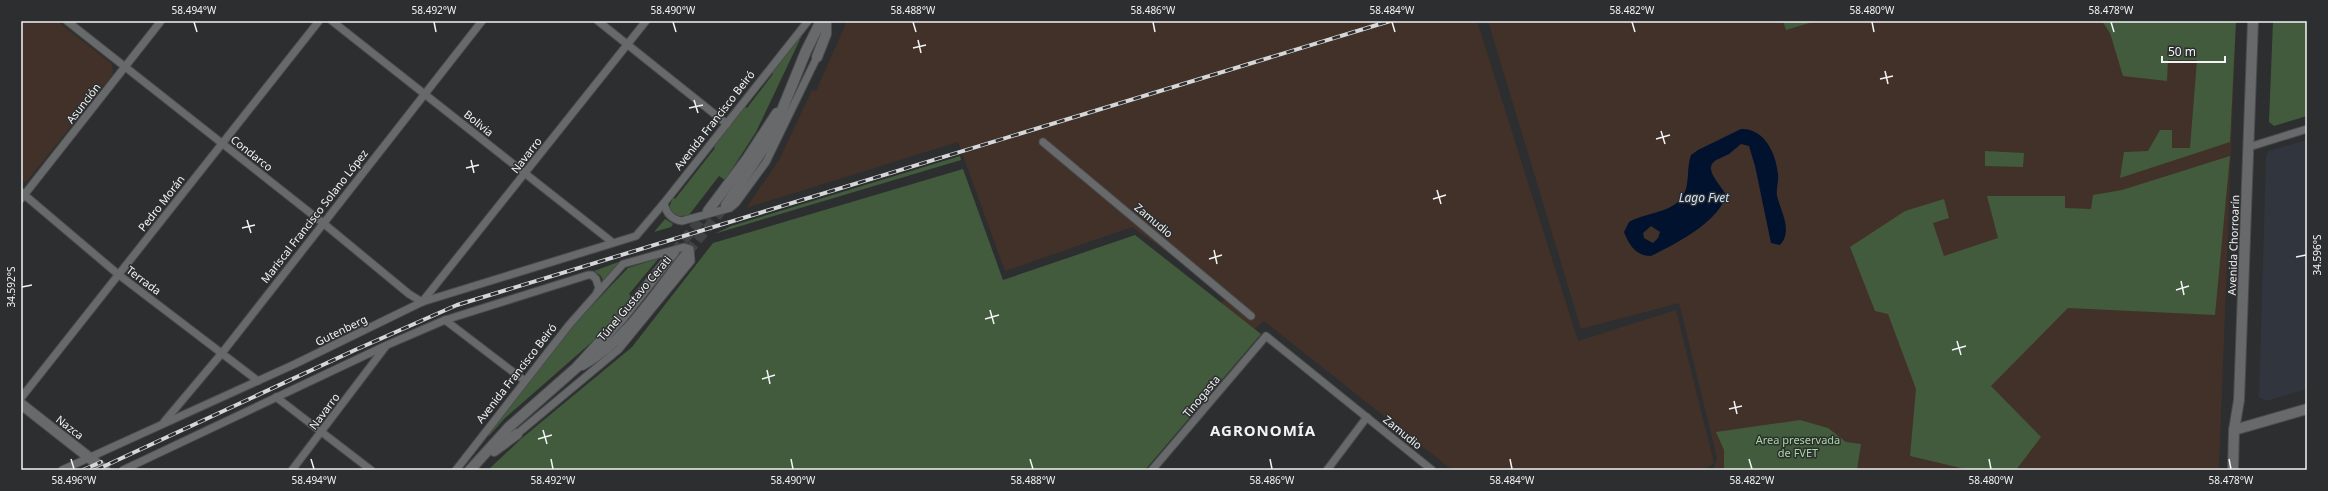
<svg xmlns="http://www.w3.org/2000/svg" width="2328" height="491" viewBox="0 0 2328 491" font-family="'Noto Sans',sans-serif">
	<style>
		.built { fill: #31353d }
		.education { fill: #423128 }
		.green { fill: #415b3c }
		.water { fill: #00122e; fill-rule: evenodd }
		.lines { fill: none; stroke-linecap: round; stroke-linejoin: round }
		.secondary-tunnel { stroke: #404244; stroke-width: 10; stroke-dasharray: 10 5; stroke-linecap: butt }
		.street-casing { stroke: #4a4b4d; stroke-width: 9 }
		.secondary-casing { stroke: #4a4b4d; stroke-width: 12 }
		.street { stroke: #67696b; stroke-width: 7 }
		.secondary { stroke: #67696b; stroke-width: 10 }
		.rail-casing { stroke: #d6d7d8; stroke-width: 4 }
		.rail { stroke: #2c2e30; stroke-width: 2.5; stroke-dasharray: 8; stroke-linecap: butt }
		.ticks { fill: none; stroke: #f2f3f4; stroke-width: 1.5 }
		.labels { text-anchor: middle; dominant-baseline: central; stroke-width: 3; stroke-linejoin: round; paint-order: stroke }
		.street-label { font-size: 11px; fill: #f2f3f4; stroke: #2c2e30 }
		.park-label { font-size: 11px; fill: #a8d99e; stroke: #2c2e30 }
		.water-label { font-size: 12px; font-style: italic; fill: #d0e3fa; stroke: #2c2e30 }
		.district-label { font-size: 15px; font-weight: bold; letter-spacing: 1px; fill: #f2f3f4; stroke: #2c2e30 }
		.neatline { fill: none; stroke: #f2f3f4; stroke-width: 1.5 }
		.ticks-label { font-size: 10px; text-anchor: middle; fill: #f2f3f4 }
	</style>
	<rect width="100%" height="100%" fill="#2c2e30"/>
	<path class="built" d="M2307 140V389L2266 401 2259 397 2266 156 2268 151Z"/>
	<g class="education">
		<path d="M25 21H57L112 64 113 74 27 181 21 182V26Z"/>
		<path d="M847 21H1477L1578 341 1676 310 1714 463 1704 470H1452L1264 321 1228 353 1199 327 1228 296 1132 227 1005 271 958 142 746 208 779 160 812 90 816 91Z"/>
		<path d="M1488 21H2236L2219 470H1713L1717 458 1679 303 1581 329Z"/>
	</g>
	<g class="green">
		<path d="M1783 21H1816L1786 30Z"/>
		<path d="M2102 21H2236L2230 142 2120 178 2124 152 2148 151 2160 130H2172V148H2190L2197 60H2168L2167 81 2123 76 2110 33Z"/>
		<path d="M2273 21H2307V116L2274 126 2269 122Z"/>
		<path d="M804 31 756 132 725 180 719 176 689 215C680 217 673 217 669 208L673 197 675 199 715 148 713 146 744 106 747 108 773 74 771 72Z"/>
		<path d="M1985 151 2024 153 2023 167 1985 166Z"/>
		<path d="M960 156 961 160 714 234 731 226Z"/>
		<path d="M2230 156 2215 315 2068 308 1991 386 2041 437 2016 470H1969L1910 456 1916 389 1888 314 1875 311 1850 247 1905 211 1944 199 1949 218 1933 223 1944 256 1998 238 1987 196H2065V208L2091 209 2093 195 2122 190Z"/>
		<path d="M963 169 1003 280 1135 235 1261 334 1145 470H488L522 438 632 347 713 243Z"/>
		<path d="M665 219 673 224 671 227 654 232Z"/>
		<path d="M659 258 629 294 633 298 593 341 505 418 489 436 486 435 573 325 603 294 628 268Z"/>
		<path d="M621 261 604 283 601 276 594 271Z"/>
		<path d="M1800 420 1828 428 1846 442 1861 444 1857 470H1724V450L1716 432Z"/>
	</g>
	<path class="water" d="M1741 129C1764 128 1776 153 1778 174 1779 181 1776 188 1777 196 1781 212 1793 231 1780 245L1771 243 1755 166 1749 146 1741 144C1737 147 1733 151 1729 154 1718 160 1705 161 1714 177 1717 183 1723 189 1726 195 1719 222 1675 244 1651 256 1636 256 1629 245 1624 232L1629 222C1648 211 1678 214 1686 189 1689 178 1687 166 1691 155L1698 150ZM1651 226 1660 232 1658 238 1653 243 1644 238 1643 233Z"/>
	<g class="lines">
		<g class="secondary-tunnel">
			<path d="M674 252 708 211"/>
			<path d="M688 252 726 205"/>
		</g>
		<g class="street-casing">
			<g id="street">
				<path d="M67 21 323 223 409 294 422 302 646 21"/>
				<path d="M332 21 612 242"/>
				<path d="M598 21 727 124"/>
				<path d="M1043 142 1251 316"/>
				<path d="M2249 147 2307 129"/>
				<path d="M21 192 119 275 258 381"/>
				<path d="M21 199 161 21"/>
				<path d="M664 203C666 213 672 220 682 221L730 208 736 203 766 162 817 57"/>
				<path d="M445 320 525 381"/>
				<path d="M276 397 371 470"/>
				<path d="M21 398 319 21"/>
				<path d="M164 422 222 353 482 21"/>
				<path d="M62 470 295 364 422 302 636 236 664 203 808 21"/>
				<path d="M123 470 387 345 445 320 588 275H592L596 279 599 288 597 292"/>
				<path d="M292 470 386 346"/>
				<path d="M456 470 569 325 623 264 684 247 690 249 691 261 619 349 517 434"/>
				<path d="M1152 470 1266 336 1432 470"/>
				<path d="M1327 470 1367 417"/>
			</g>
		</g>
		<g class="secondary-casing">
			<g id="secondary">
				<path d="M817 57 826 34V21"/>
				<path d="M726 205 771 137 806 51 821 21"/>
				<path d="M708 211 747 159 777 113"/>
				<path d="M582 365C627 341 656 292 688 252"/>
				<path d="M21 404 105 470"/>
				<path d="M2234 430 2307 409"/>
				<path d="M494 451 517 434"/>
				<path d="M470 470 509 427 576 368 622 318 674 252"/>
				<path d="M2233 470 2234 430 2239 400 2253 21"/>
			</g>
		</g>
		<use href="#street" class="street"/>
		<use href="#secondary" class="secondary"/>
		<g class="rail-casing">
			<g id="rail">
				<path d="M83 470 101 462"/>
				<path d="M96 470 355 350 457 305 1390 21"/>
			</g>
		</g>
		<use href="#rail" class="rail"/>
	</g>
	<path class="ticks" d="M194 22 197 32M434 22 436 32M673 22 676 32M913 22 916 32M1153 22 1155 32M1392 22 1395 32M1632 22 1635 32M1872 22 1874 32M2111 22 2114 32M918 40 921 53M913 48 926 45M1885 71 1888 84M1880 79 1893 76M694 100 698 113M689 108 703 105M1661 131 1665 144M1656 139 1670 135M471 160 474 173M466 168 479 165M1437 190 1441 204M1433 199 1446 195M247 220 251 233M242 228 255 225M1214 250 1217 264M2296 257 2306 255M1209 259 1222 255M2181 281 2184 295M22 287 32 285M2176 290 2189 286M990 310 994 324M985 319 999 315M1957 341 1961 355M1952 350 1966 346M767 370 770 384M762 379 775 375M1734 401 1737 414M1729 409 1742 406M543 430 547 444M538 439 552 435M71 459 74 469M311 459 314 469M551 459 553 469M791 459 793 469M1030 459 1033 469M1270 459 1272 469M1510 459 1512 469M1749 459 1752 469M1989 459 1991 469M2229 459 2231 469"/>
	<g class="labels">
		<g class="street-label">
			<text transform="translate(83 103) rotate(-52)">Asunción</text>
			<text transform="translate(714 120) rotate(-52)">Avenida Francisco Beiró</text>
			<text transform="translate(479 123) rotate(39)">Bolivia</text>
			<text transform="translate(252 153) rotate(38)">Condarco</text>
			<text transform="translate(526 155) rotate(-52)">Navarro</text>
			<text transform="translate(161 203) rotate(-52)">Pedro Morán</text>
			<text transform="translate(314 216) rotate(-52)">Mariscal Francisco Solano López</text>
			<text transform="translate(1154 220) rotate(40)">Zamudio</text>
			<text transform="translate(2233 245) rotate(-88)">Avenida Chorroarín</text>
			<text transform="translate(144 280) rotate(37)">Terrada</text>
			<text transform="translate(634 298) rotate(-50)">Túnel Gustavo Cerati</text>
			<text transform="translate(341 330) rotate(-26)">Gutenberg</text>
			<text transform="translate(516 373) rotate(-52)">Avenida Francisco Beiró</text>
			<text transform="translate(1201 396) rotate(-50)">Tinogasta</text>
			<text transform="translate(324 411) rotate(-53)">Navarro</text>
			<text transform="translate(70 427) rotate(38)">Nazca</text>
			<text transform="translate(1403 432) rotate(39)">Zamudio</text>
		</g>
		<g class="park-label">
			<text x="1798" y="439">Area preservada<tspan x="1798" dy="13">de FVET</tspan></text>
		</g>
		<g class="water-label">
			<text x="1704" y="197">Lago Fvet</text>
		</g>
		<g class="district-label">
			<text x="1263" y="430">AGRONOMÍA</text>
		</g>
	</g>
	<rect width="2328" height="491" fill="none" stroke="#2c2e30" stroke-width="44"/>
	<path d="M2162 56v6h63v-6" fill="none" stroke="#f2f3f4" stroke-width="2"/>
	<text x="2168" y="56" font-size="12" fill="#f2f3f4" stroke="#2c2e30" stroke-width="3" paint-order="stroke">50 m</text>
	<rect x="22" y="22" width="2284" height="447" class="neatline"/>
	<g class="ticks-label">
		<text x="194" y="14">58.494°W</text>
		<text x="434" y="14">58.492°W</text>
		<text x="673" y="14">58.490°W</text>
		<text x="913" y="14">58.488°W</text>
		<text x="1153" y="14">58.486°W</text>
		<text x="1392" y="14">58.484°W</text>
		<text x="1632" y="14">58.482°W</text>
		<text x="1872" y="14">58.480°W</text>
		<text x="2111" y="14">58.478°W</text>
		<text transform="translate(2317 255) rotate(-90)" y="4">34.596°S</text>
		<text transform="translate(11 287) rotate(-90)" y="4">34.592°S</text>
		<text x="74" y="484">58.496°W</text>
		<text x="314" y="484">58.494°W</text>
		<text x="553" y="484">58.492°W</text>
		<text x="793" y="484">58.490°W</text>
		<text x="1033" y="484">58.488°W</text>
		<text x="1272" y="484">58.486°W</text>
		<text x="1512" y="484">58.484°W</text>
		<text x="1752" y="484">58.482°W</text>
		<text x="1991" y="484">58.480°W</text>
		<text x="2231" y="484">58.478°W</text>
	</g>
</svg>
